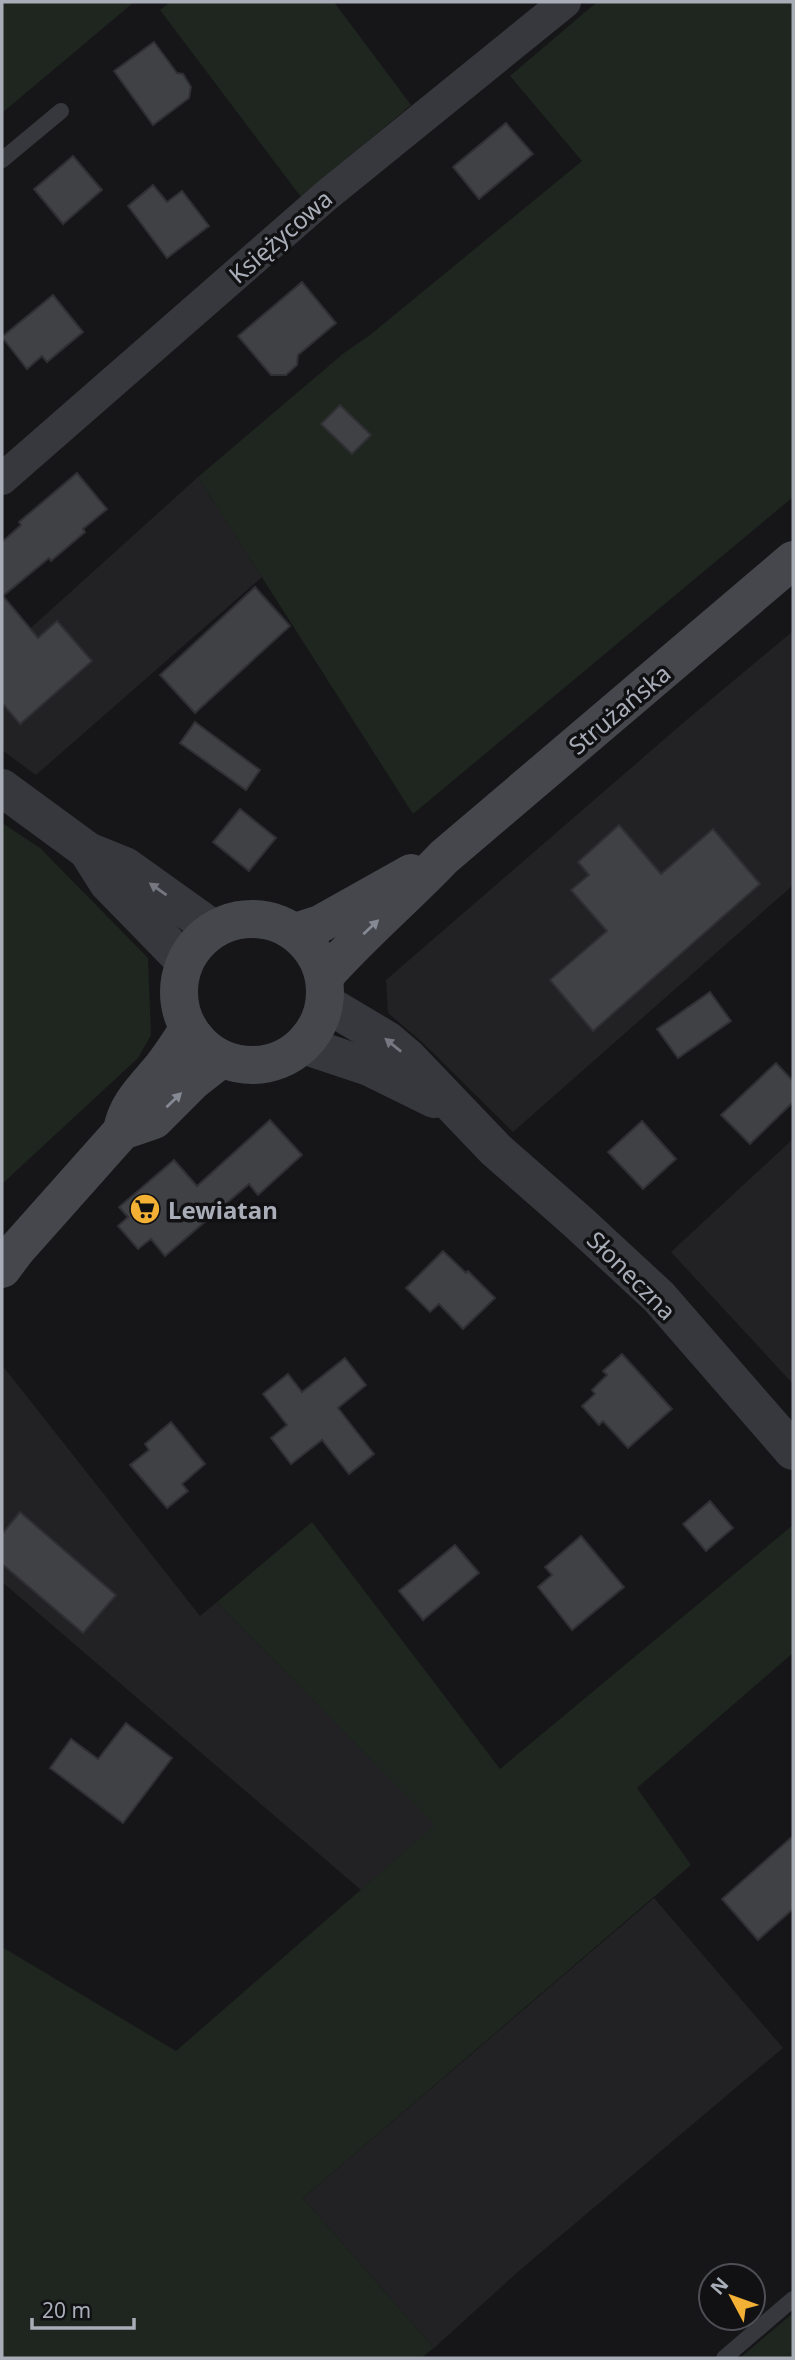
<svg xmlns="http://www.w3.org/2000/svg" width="795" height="2360" viewBox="0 0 795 2360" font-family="'Noto Sans',sans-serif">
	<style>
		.built { fill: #222225 }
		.green { fill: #1e261f }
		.building { fill: #404145; stroke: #303034; stroke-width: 2 }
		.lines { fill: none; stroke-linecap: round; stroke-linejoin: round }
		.service { stroke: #37383d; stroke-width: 16 }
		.minor { stroke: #37383d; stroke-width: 32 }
		.tertiary { stroke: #37383d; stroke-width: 38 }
		.secondary { stroke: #45474d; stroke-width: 38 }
		.oneway { fill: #757881 }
		.oneway2 { fill: #858993 }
		.labels { text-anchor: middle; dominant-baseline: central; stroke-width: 7; stroke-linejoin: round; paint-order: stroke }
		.street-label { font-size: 24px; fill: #a8adb8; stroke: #111113 }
		.poi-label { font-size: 24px; font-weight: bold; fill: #a8adb8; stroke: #111113; text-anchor: start }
	</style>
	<rect width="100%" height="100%" fill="#161618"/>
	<g class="built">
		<path d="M198 477 262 577 36 775 2 750V654Z"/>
		<path d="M793 631V887L792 886 513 1132 423 1043 388 1013 386 980 690 717Z"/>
		<path d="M793 1139V1384L671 1252Z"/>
		<path d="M2 1365 200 1616 217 1602 436 1825 361 1890 2 1582Z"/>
		<path d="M654 1898 783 2048 520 2270 434 2348 303 2198Z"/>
	</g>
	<g class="green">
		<path d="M2 2H134L2 113Z"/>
		<path d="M170 2H334L411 105 301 197 160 10Z"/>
		<path d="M597 2H793V497L413 814 198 477 344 353 370 335 582 161 510 76Z"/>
		<path d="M2 823 40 848 148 958 151 1035 138 1058 2 1184Z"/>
		<path d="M312 1522 500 1769 793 1525V1653L637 1788 691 1865 303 2198 434 2348 421 2358H2V1947L176 2051 435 1825 217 1602Z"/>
		<path d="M793 2313V2358H740Z"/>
	</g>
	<g class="building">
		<path d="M154 42 177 73 183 74 191 87 189 98 153 125 114 71Z"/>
		<path d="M506 123 533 154 479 199 453 167Z"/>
		<path d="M73 156 102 190 63 224 34 189Z"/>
		<path d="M153 185 167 202 182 191 209 226 167 258 128 206Z"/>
		<path d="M302 282 336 323 298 355 297 365 286 375H271L238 336Z"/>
		<path d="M53 295 83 332 47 362 42 356 27 369 2 337Z"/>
		<path d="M340 405 371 435 352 454 321 424Z"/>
		<path d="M77 473 107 509 83 529 85 532 51 561 49 558 3 596 38 638 57 621 92 661 20 724 2 703V542L21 525 19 522Z"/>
		<path d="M255 587 290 626 195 713 160 675Z"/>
		<path d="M195 722 260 770 246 790 180 743Z"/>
		<path d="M240 809 276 838 249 871 213 842Z"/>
		<path d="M619 825 661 874 713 829 760 884 593 1031 550 980 607 931 571 890 589 875 578 862Z"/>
		<path d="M710 992 731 1021 678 1058 657 1029Z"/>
		<path d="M776 1063 793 1081V1102L750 1144 721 1115Z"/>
		<path d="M270 1120 302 1155 258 1195 249 1184 165 1256 151 1239 138 1249 118 1226 128 1217 119 1207 174 1160 197 1186Z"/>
		<path d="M642 1121 676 1159 643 1189 608 1152Z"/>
		<path d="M443 1251 466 1273 468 1271 495 1298 463 1329 439 1304 430 1312 406 1288Z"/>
		<path d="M622 1354 672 1409 628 1448 603 1421 599 1425 582 1406 595 1394 592 1390 607 1375 603 1371Z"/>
		<path d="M345 1358 366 1385 338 1408 374 1454 349 1474 322 1440 291 1464 271 1438 287 1425 263 1394 288 1374 302 1392Z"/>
		<path d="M171 1422 205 1464 182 1484 188 1491 167 1508 130 1465 149 1450 145 1444Z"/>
		<path d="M710 1501 733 1528 706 1551 683 1524Z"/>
		<path d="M20 1512 116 1595 83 1633 2 1564V1534Z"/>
		<path d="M581 1536 624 1587 572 1630 538 1587 552 1575 545 1567Z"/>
		<path d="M455 1545 479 1573 423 1620 399 1591Z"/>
		<path d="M126 1723 172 1758 123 1823 50 1768 71 1739 98 1759Z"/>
		<path d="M793 1836V1909L758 1940 722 1899Z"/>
	</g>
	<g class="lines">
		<g class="service">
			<path d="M2 160 61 111"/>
			<path d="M724 2358 793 2299"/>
		</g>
		<path class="minor" d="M2 479 327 195 565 2"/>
		<g class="tertiary">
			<path d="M2 788 88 851 125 866 213 929"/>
			<path d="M89 853 108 883 184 961"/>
			<path d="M325 1003 387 1040 407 1057 496 1150 578 1222 659 1297 793 1451"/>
			<path d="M303 1045 369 1067 434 1099"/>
		</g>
		<g class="secondary">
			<circle cx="252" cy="992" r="73"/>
			<path d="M295 932 320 924 411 873"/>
			<path d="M324 977C362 934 405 898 444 857L793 560"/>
			<path d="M122 1131C126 1104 146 1087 163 1066 172 1054 180 1042 188 1029"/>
			<path d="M2 1269 17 1249 122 1131 154 1120 193 1081 220 1060"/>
		</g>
	</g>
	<defs><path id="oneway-solid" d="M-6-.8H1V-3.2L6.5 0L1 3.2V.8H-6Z" transform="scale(1.75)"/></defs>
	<g class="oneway">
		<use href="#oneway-solid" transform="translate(158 889) rotate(-145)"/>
		<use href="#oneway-solid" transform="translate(393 1045) rotate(-141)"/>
	</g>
	<g class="oneway2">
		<use href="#oneway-solid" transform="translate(371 927) rotate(-43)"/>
		<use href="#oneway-solid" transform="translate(174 1100) rotate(-44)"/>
	</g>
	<defs>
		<g id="supermarket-disc" transform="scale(1.575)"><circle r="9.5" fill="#f2b134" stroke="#111113"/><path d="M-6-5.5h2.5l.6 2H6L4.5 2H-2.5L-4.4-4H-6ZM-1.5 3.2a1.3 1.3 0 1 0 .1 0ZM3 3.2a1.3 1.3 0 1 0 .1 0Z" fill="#111"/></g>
	</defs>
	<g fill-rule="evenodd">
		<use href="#supermarket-disc" x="145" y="1209"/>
	</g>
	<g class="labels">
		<g class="street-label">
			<text transform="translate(280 236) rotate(-41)">Księżycowa</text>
			<text transform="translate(619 709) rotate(-40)">Strużańska</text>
			<text transform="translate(632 1275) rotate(45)">Słoneczna</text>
		</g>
		<g class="poi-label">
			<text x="168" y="1209">Lewiatan</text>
		</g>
	</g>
	<rect width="795" height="2360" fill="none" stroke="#a8adb8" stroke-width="7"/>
	<g transform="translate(732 2297) rotate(311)"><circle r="33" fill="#111113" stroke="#4d4f55" stroke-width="2"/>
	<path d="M0-5L12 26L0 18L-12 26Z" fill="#f2b134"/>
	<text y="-10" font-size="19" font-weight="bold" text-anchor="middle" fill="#a8adb8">N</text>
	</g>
	<path d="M32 2318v10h102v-10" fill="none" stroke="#a8adb8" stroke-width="3.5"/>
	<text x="42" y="2318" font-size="21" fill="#a8adb8" stroke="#111113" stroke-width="5" paint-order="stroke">20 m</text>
</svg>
